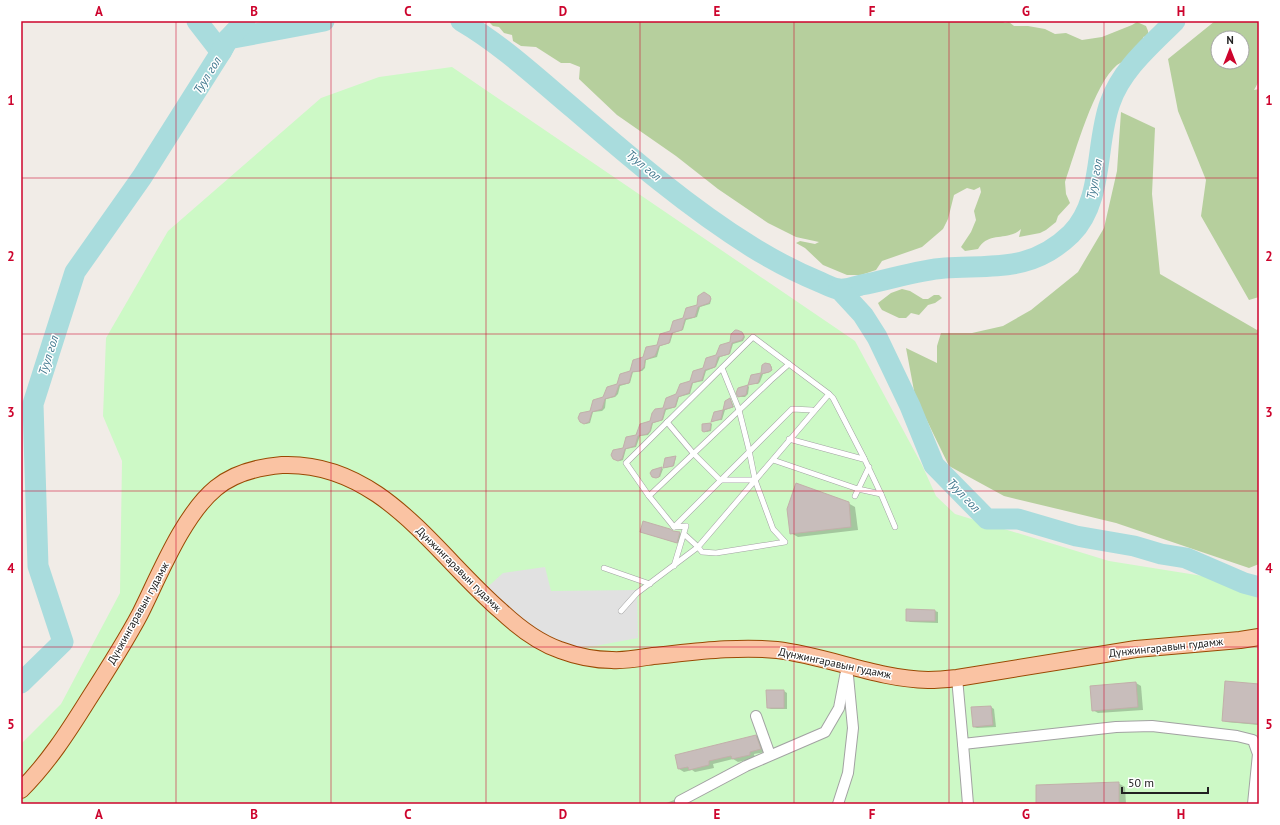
<svg xmlns="http://www.w3.org/2000/svg" width="1280" height="825" viewBox="0 0 1280 825" font-family="'PT Sans',sans-serif">
	<style>
		.forest { fill: #b6cf9d; fill-rule: evenodd }
		.park { fill: #cdf9c6 }
		.parking { fill: #e1e1e1 }
		.shadow { fill: #0003 }
		.lines { fill: none; stroke-linecap: round; stroke-linejoin: round }
		.river { stroke: #a9dcdd; stroke-width: 21 }
		.building { fill: #c8bdbb; stroke: #c2b0aa }
		.lane-casing { stroke: #a2a2a2; stroke-width: 6 }
		.street-casing { stroke: #a2a2a2; stroke-width: 12 }
		.primary-casing { stroke: #9a4903; stroke-width: 18 }
		.lane { stroke: #fff; stroke-width: 5 }
		.street { stroke: #fff; stroke-width: 10 }
		.primary { stroke: #fac3a3; stroke-width: 16 }
		.grid { fill: none; stroke: #cd042d; stroke-width: 1; stroke-opacity: 0.55 }
		.labels { text-anchor: middle; dominant-baseline: central; stroke-width: 3; stroke-linejoin: round; paint-order: stroke }
		.street-label { font-size: 11px; fill: #212121; stroke: #fff }
		.water-label { font-size: 12px; font-style: italic; fill: #42798f; stroke: #fff }
		.neatline { fill: none; stroke: #cd042d; stroke-width: 1.5 }
		.grid-label { font-size: 13px; text-anchor: middle; font-weight: bold; fill: #cd042d }
	</style>
	<rect width="100%" height="100%" fill="#f1ece7"/>
	<g class="forest">
		<path d="M490 21H1001L1005 23 1009 22 1014 26H1028L1045 29 1055 34 1066 33 1082 40 1102 37 1132 25 1137 22 1146 26 1148 31V36L1143 37C1144 43 1142 47 1139 53H1135L1134 58C1128 61 1124 60 1117 65 1094 84 1075 153 1065 182L1066 194 1070 203 1058 216 1056 222 1046 230 1040 233 1019 237 1021 229C1019 231 1016 233 1013 234 999 239 987 234 978 249L965 251 961 247 971 232 976 220 974 211 981 192 980 187 974 190 967 188 954 195 948 219 943 229 922 247 882 261 876 270 861 275H847L823 265 805 248 796 243 800 241 815 244 819 242 796 237 768 223 718 189 676 156 617 115 579 79 580 67 570 63H561L536 47 521 46 513 41 512 35 504 33 499 27 493 26 490 23Z"/>
		<path d="M1215 21H1259V81L1254 90 1259 89V297L1249 300 1201 216 1206 180 1178 111 1168 59ZM1218 38H1242V62H1218Z"/>
		<path d="M1121 112 1155 128 1152 194 1160 274 1257 330 1259 327V564L1249 568 1116 523 1004 496 949 466 915 396 906 348 937 363V346L941 333H972L1003 326 1031 310 1078 272 1104 228 1117 171Z"/>
		<path d="M902 289 910 291 923 299H928L934 295H939L942 298 935 303 928 305 919 315 911 313 906 318H899L882 310 880 307 878 303 891 293Z"/>
	</g>
	<path class="park" d="M452 67 855 341 922 465 936 496 955 514 1109 561 1259 585V804H21V744L61 704 120 593 122 461 103 416 106 338 168 231 321 98 379 77Z"/>
	<path class="parking" d="M545 567 551 591 637 590 638 638 595 646 561 647 481 593 503 573Z"/>
	<g class="shadow">
		<path d="M710 296 711 300 710 304 700 307 697 317 686 320 683 330 673 333 670 343 660 346 657 357 646 360 645 368 642 371 633 372 630 383 620 386 618 394 615 397 606 399 605 408 602 411 593 412 590 423 586 424 581 422 684 318Z"/>
		<path d="M737 331 743 333 745 337 743 341 733 344 730 354 720 357 716 367 706 371 703 381 693 383 690 394 679 397 676 407 666 410 663 420 653 423 651 431 648 435 640 436 636 447 626 449 623 460 620 461 614 459 731 343Z"/>
		<path d="M770 365 772 367V370L770 372 763 374 760 382 758 384H750L752 376 761 374Z"/>
		<path d="M748 386 749 387 748 394 745 397H739L737 392 740 387Z"/>
		<path d="M730 399 734 407 725 410 722 420 712 421 716 412 723 410 726 402Z"/>
		<path d="M710 424H712L711 431 707 432 703 430Z"/>
		<path d="M676 457 674 466 664 468Z"/>
		<path d="M662 468 663 469 660 477H654L653 470Z"/>
		<path d="M848 503 855 507 858 530 798 537 791 533Z"/>
		<path d="M641 532H674L683 534 680 544Z"/>
		<path d="M935 611 938 612V623L910 622 907 620Z"/>
		<path d="M1136 683 1141 686 1143 710 1098 713 1093 710 1091 687Z"/>
		<path d="M1259 685V725L1226 722 1223 720Z"/>
		<path d="M784 691 787 693V709H771L768 708Z"/>
		<path d="M991 707 994 709 996 727 977 728 974 727Z"/>
		<path d="M756 736 761 739 765 752 754 754 755 758 738 762 733 759 713 764 714 768 695 772 692 770 684 772 679 769Z"/>
		<path d="M1118 783 1125 787 1126 804H1037Z"/>
		<path d="M674 800 678 802V804H664Z"/>
	</g>
	<g class="lines">
		<g class="river">
			<path d="M197 21 221 52 227 41"/>
			<path d="M461 21C502 45 537 78 574 109 631 158 688 207 752 247 773 260 796 272 820 282 825 284 832 288 838 289 844 290 854 287 861 285 889 280 917 270 945 268 994 265 1032 272 1071 234 1104 201 1095 144 1110 103 1121 70 1151 45 1175 21"/>
			<path d="M228 39 324 21"/>
			<path d="M839 289 863 315 877 337 910 406 934 465 987 519H1018L1076 536 1134 546 1161 554 1186 558 1244 583 1259 587"/>
			<path d="M21 683 63 642 38 566 33 404 75 272 142 177 221 52 228 39 245 21"/>
		</g>
	</g>
	<g class="building">
		<path d="M704 292 710 296 711 299 709 303 698 307 695 317 685 319 682 330 672 333 669 343 659 346 655 356 645 360 644 367 640 371 632 372 629 383 619 385 615 396 605 399 602 409 592 412 589 422 584 424 580 422 578 418 580 413 590 411 593 400 603 397 607 387 617 384 620 374 630 371 633 360 643 357 646 347 657 345 660 334 670 331 673 321 683 318 686 308 697 305 698 296Z"/>
		<path d="M735 330H737L742 332 744 336 742 340 732 343 729 354 718 357 715 367 705 370 702 380 692 383 689 393 678 397 675 407 665 409 662 420 652 423 650 431 647 434 638 436 635 446 625 449 622 459 618 461 613 459 611 455 613 450 623 448 626 437 636 435 640 424 650 421 652 413 655 409 663 408 666 398 676 394 680 384 690 381 693 371 703 368 706 358 716 355 720 345 730 342 731 334Z"/>
		<path d="M765 363 770 364 772 370 769 372 761 374 758 383 748 385 751 375 761 373 762 365Z"/>
		<path d="M748 385 746 395 738 397 736 393 738 388Z"/>
		<path d="M730 398 733 407 723 410 721 419 711 422 714 412 723 410 725 401Z"/>
		<path d="M711 423 710 430 704 432 702 431V424Z"/>
		<path d="M676 456 673 466 663 468 665 458Z"/>
		<path d="M662 467 659 477 656 478 652 477 650 473 652 470Z"/>
		<path d="M796 483 849 502 851 527 790 534 787 509Z"/>
		<path d="M643 521 670 529 673 531 680 532 677 543 640 532Z"/>
		<path d="M906 609 935 610V621H906Z"/>
		<path d="M1225 681 1259 684V724L1222 721Z"/>
		<path d="M1136 682 1138 707 1092 711 1090 686Z"/>
		<path d="M766 690H784V708H767Z"/>
		<path d="M991 706 993 725 973 727 971 707Z"/>
		<path d="M756 735 761 749 750 752V755L732 759 731 756 709 761V765L689 770 688 767 678 769 675 755Z"/>
		<path d="M1119 782V804H1036V785Z"/>
	</g>
	<g class="lines">
		<g class="lane-casing">
			<g id="lane">
				<path d="M667 422 693 453 720 480H755"/>
				<path d="M789 439 863 459 864 458"/>
				<path d="M773 460 858 489 881 494 864 458 833 398 829 394"/>
				<path d="M881 494 895 527"/>
				<path d="M649 496 771 380 789 364"/>
				<path d="M855 496 869 467"/>
				<path d="M674 527 792 409 812 410 814 411"/>
				<path d="M674 566 686 526 674 527 649 496 626 463 753 337 829 394 698 547 684 534"/>
				<path d="M604 568 650 584"/>
				<path d="M621 611 637 593 698 547 702 552 716 553 785 542 773 529 755 480 749 450 739 410 722 368"/>
			</g>
		</g>
		<g class="street-casing">
			<g id="street">
				<path d="M957 678 963 744 1116 727 1152 726 1237 736 1253 740 1258 754 1253 804"/>
				<path d="M756 716 770 755"/>
				<path d="M963 744 968 804"/>
				<path d="M680 801 746 766 825 732 839 708 847 666"/>
				<path d="M838 804 848 773 853 728 848 676"/>
			</g>
		</g>
		<g class="primary-casing">
			<path id="primary" d="M21 790C48 763 68 732 88 700 106 672 124 644 140 614 159 576 183 515 216 488 234 473 259 467 282 465 381 461 435 554 501 611 518 627 537 642 560 650 576 656 595 660 612 660 625 661 640 658 653 656 694 652 736 646 777 650 828 656 877 679 928 680 938 680 948 679 957 678L1136 649 1240 640 1259 637"/>
		</g>
		<use href="#lane" class="lane"/>
		<use href="#street" class="street"/>
		<use href="#primary" class="primary"/>
	</g>
	<path class="grid" d="M176 21V804M331 21V804M486 21V804M640 21V804M794 21V804M949 21V804M1104 21V804M21 178H1259M21 334H1259M21 491H1259M21 647H1259"/>
	<g class="labels">
		<g class="street-label">
			<text transform="translate(459 569) rotate(45)">Дүнжингаравын гудамж</text>
			<text transform="translate(138 613) rotate(-61)">Дүнжингаравын гудамж</text>
			<text transform="translate(1166 647) rotate(-6)">Дүнжингаравын гудамж</text>
			<text transform="translate(835 663) rotate(12)">Дүнжингаравын гудамж</text>
		</g>
		<g class="water-label">
			<text transform="translate(207 75) rotate(-58)">Туул гол</text>
			<text transform="translate(644 165) rotate(40)">Туул гол</text>
			<text transform="translate(1094 179) rotate(-79)">Туул гол</text>
			<text transform="translate(48 355) rotate(-72)">Туул гол</text>
			<text transform="translate(964 495) rotate(46)">Туул гол</text>
		</g>
	</g>
	<rect width="1280" height="825" fill="none" stroke="#ffffff" stroke-width="44"/>
	<g transform="translate(1230 50)"><circle r="19" fill="#ffffff" stroke="#a6a6a6"/>
	<path d="M0-3L7 15L0 10L-7 15Z" fill="#cd042d"/>
	<text y="-6" font-size="11" font-weight="bold" text-anchor="middle" fill="#212121">N</text>
	</g>
	<path d="M1122 787v6h86v-6" fill="none" stroke="#212121" stroke-width="2"/>
	<text x="1128" y="787" font-size="12" fill="#212121" stroke="#ffffff" stroke-width="3" paint-order="stroke">50 m</text>
	<rect x="22" y="22" width="1236" height="781" class="neatline"/>
	<g class="grid-label">
		<text x="99" y="16">A</text>
		<text x="254" y="16">B</text>
		<text x="408" y="16">C</text>
		<text x="563" y="16">D</text>
		<text x="717" y="16">E</text>
		<text x="872" y="16">F</text>
		<text x="1026" y="16">G</text>
		<text x="1181" y="16">H</text>
		<text x="11" y="105">1</text>
		<text x="1269" y="105">1</text>
		<text x="11" y="261">2</text>
		<text x="1269" y="261">2</text>
		<text x="11" y="417">3</text>
		<text x="1269" y="417">3</text>
		<text x="11" y="573">4</text>
		<text x="1269" y="573">4</text>
		<text x="11" y="729">5</text>
		<text x="1269" y="729">5</text>
		<text x="99" y="819">A</text>
		<text x="254" y="819">B</text>
		<text x="408" y="819">C</text>
		<text x="563" y="819">D</text>
		<text x="717" y="819">E</text>
		<text x="872" y="819">F</text>
		<text x="1026" y="819">G</text>
		<text x="1181" y="819">H</text>
	</g>
</svg>
